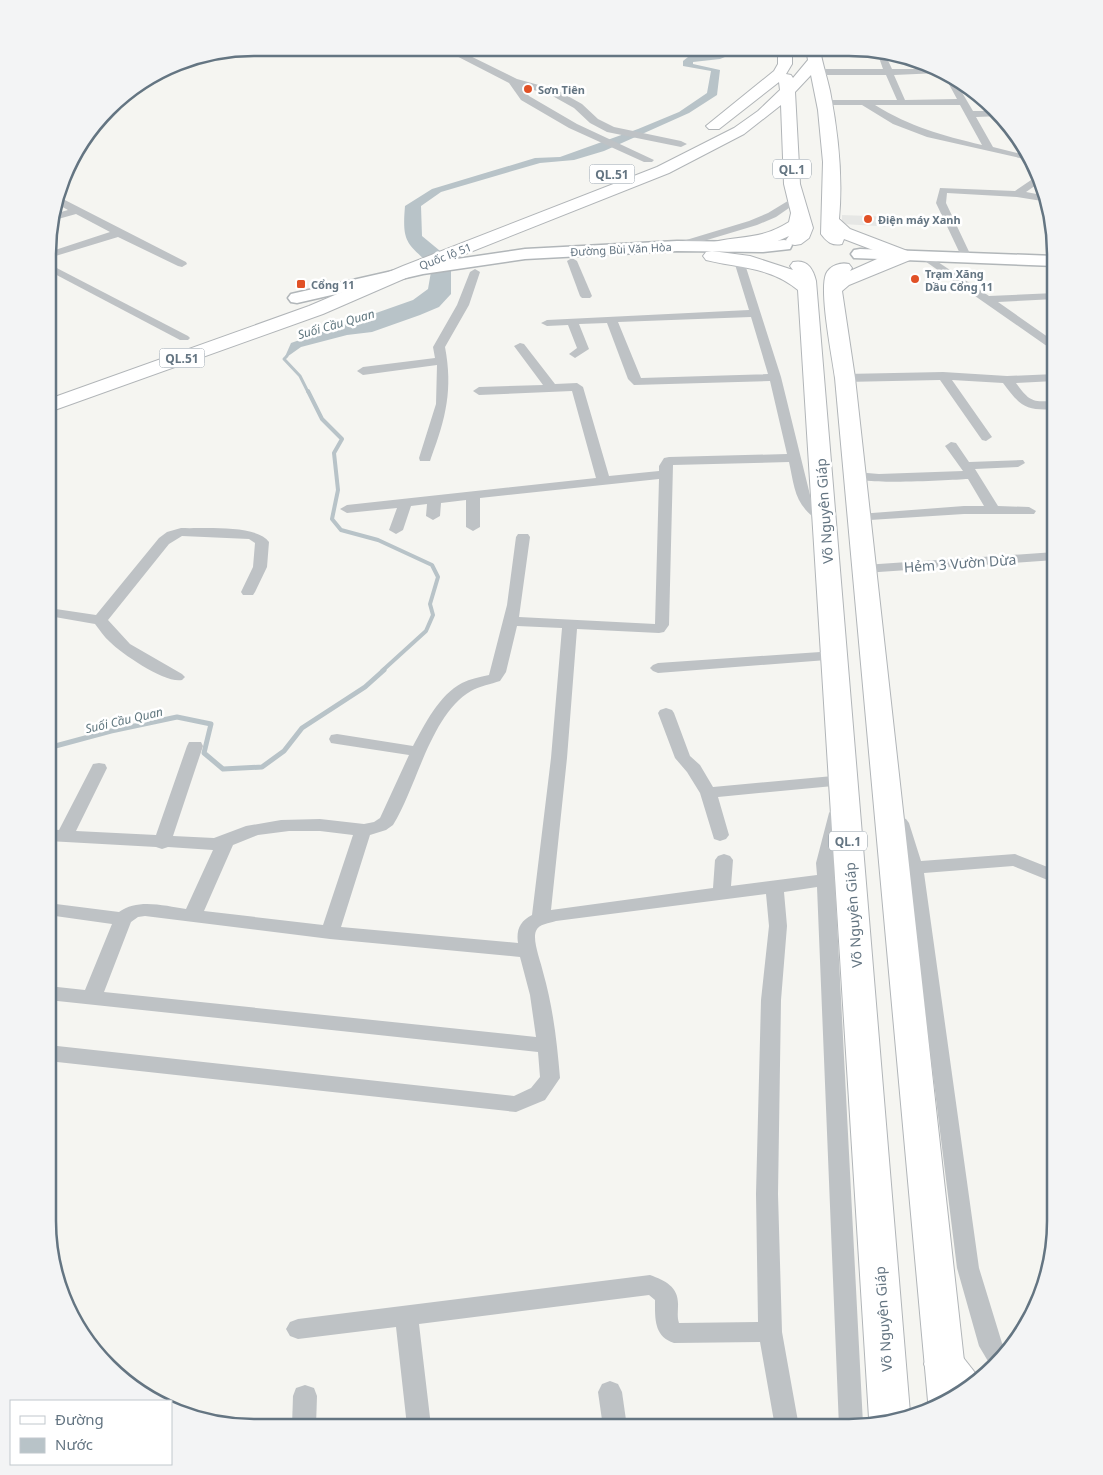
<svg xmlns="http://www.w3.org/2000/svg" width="1103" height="1475" viewBox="0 0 1103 1475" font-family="'Noto Sans',sans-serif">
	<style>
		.built { fill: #e6e7e5 }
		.water { fill: #b8c3c8 }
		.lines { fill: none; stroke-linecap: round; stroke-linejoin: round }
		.stream-far2 { stroke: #b8c3c8; stroke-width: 3 }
		.stream-far1 { stroke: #b8c3c8; stroke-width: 4 }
		.stream { stroke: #b8c3c8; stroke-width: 5 }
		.primary-casing { stroke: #b1b6b9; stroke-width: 3 }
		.trunk-casing { stroke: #b1b5b8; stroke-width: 2 }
		.motorway-casing { stroke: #b1b5b8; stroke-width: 2 }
		.minor { fill: #bec2c5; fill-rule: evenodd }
		.tertiary { fill: #bec2c5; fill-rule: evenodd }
		.primary { fill: #fff; fill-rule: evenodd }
		.trunk { fill: #fff; fill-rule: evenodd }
		.motorway { fill: #fff; fill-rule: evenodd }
		.poi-dot { fill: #e15126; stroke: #fff; stroke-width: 2 }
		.labels { text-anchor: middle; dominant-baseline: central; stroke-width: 5; stroke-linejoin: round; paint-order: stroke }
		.far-poi-label { font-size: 11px; font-weight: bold; fill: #647582; stroke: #fff; text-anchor: start }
		.far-street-label { font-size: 11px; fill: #647582; stroke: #fff }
		.shield { fill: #fff; stroke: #929ea8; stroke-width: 1 }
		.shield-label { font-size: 12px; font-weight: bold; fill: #647582 }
		.far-water-label { font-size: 12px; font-style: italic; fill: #60777f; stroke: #fff }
		.street-label { font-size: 14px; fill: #647582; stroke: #fff }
		.rim { fill: none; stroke: #647582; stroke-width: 2.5 }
	</style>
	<rect width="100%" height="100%" fill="#f5f5f1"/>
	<path class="built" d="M842 215 894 217 895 227 842 224Z"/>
	<path class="water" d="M719 49H725L727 52 725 57 720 59 693 62V64L720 70 717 95 689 113 604 151 574 160 540 163 441 192 421 206 422 236 451 260V294L439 307 420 315 372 332 347 335 301 347 284 359 291 343 413 300 428 289 432 266C406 243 402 242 405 206L432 189 535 158 560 157 638 129 679 112 707 93 711 71 683 66V61L688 57 719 55 721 52Z"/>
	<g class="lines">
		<path class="stream-far2" d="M287 356 284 359 300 376 308 392"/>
		<path class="stream-far1" d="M308 391 322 419 342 439 334 453 338 490 332 519 341 530 378 540 432 565 438 577 430 604 433 615 426 631 382 671"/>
		<path class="stream" d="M48 748 111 731 177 717 211 724 204 753 223 769 262 767 284 751 302 728 365 687 384 670"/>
		<g class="primary-casing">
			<g id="primary">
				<path d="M784 240 790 241 792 245 790 249 763 252 677 251 525 259 423 274 297 303 291 302 288 298 291 294 423 264 525 249 677 241 763 242Z"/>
				<path d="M860 249 1055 256V266L854 258 851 254 854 250Z"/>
			</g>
		</g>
		<g class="trunk-casing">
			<g id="trunk">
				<path d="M778 49H792V64L786 74 791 75 793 78 808 60 806 49H820C822 63 827 77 830 91 838 132 843 177 839 219L850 229 910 252 913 256 910 260 849 285 842 291 855 378 967 1388 940 1406 931 1408 928 1401 835 378C832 356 819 291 826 274 830 265 841 262 849 264L852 268 850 271 886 255 844 239 842 244C832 246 827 242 821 234L823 162 818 110 811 75 795 92 800 184 813 228 809 238 801 244 795 245 789 244 786 240 789 236C769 246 736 255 714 250L711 246 714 242C744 235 760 240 789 222L791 213 784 184 781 105 744 134 669 173 415 274 323 314 49 412V399L309 306 403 266 657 167 734 128 758 111 780 90 779 82 719 129H709L706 126 774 71 778 64Z"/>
				<path d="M712 251 750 256 793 270 790 266 793 262C807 259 813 268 816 281L910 1413 871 1422 869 1418 798 290C771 267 739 268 706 260L703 256 706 252Z"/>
			</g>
		</g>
		<g class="motorway-casing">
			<path id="motorway" d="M944 1346 958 1351 980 1379 949 1401 930 1377 924 1364 930 1351Z"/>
		</g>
		<g class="minor">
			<path d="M876 49 884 52 892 69H929L939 73 894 75 905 100 957 99 945 77 954 79 973 111H997L1002 116 976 117 993 147 1029 156 1033 161 927 137 893 124 862 105H821L820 103 824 100H897L886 75H817L813 72 817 69H883ZM875 105H960L982 145C941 135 911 127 875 105Z"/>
			<path d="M1037 176 1039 183 1026 192 1042 195V201L1017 197 947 193 946 203 972 258 971 260H963L936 203 940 188 1015 191Z"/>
			<path d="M796 196 801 199 799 201 776 217 757 225 677 249 672 246 673 244 749 221 768 213Z"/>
			<path d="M59 197 186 262 187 264 182 267 178 266 118 237 49 258V252L110 232 76 214 51 221 54 214 68 210 57 204Z"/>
			<path d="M926 254 989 296 1055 293V299L998 302 1055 342V350L1051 349 922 259 921 257 922 255Z"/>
			<path d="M738 255 743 258 781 377 811 499 832 520 830 523C822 525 818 521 812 516 794 501 794 484 789 462L673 465 669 625 664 632 659 633 577 629 567 758 551 910 713 888 715 860 718 856 724 854 730 856 733 860 731 886 817 875 816 863 829 813 832 809 838 807 844 809 847 813 834 863 863 1424 849 1427H839L817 887 784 892 787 926 781 1000 778 1194 782 1332 799 1427H775L760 1342 674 1343C654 1336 655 1319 655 1300L649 1295 419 1324 431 1426H407L396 1327 298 1339 290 1336 286 1329 290 1322 298 1319 650 1275C666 1281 679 1287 678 1306 678 1312 677 1317 679 1323L758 1322 756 1194 761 1000 769 926 766 894 556 921C550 923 538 924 536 931 532 940 541 962 543 972 553 1007 557 1042 560 1078L545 1100 516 1112 48 1061V1045L514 1096 531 1088 540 1077 538 1052 48 1000V986L85 990 112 924 48 915V903L119 912C138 898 165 906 186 909L213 850 168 847 162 849 156 847 48 841V829L59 830 91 768 93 764 99 763 105 764 107 768 76 831 156 835 187 746 189 742H201L203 746 173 836 214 838 246 826 281 820 320 819 364 824 374 822 380 818 409 755 337 744 331 743 329 739 331 735 337 734 413 746C425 724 439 695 462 683 470 679 480 677 489 675L507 605 516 537 518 534H528L530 537 519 617 655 624 659 479 480 498V527L473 531 466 527V500L441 503 440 516 433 520 426 516 427 504 411 506 403 530 396 534 389 530 397 508 347 513 340 509 347 505 596 478 572 391 479 395 473 391 479 387 543 385 514 346 520 343 524 344 555 384 577 383 583 387 609 476 659 471V466L664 458 669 457 787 454 770 381 634 385 628 379 607 323 579 324 589 349 575 358 569 354 577 348 568 325 547 326 541 323 547 320 749 310 733 258ZM751 317 768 374 641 378 618 322ZM517 626 562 628 551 758 532 915C520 921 516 930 518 943L341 927 370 835 386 830 393 825C417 787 430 715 471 691 480 686 491 684 500 681L506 672ZM289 831H320L353 835 323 925 204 911 233 845 258 835ZM145 916 330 939 520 957 530 995 536 1037 104 992 131 922 138 917Z"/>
			<path d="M572 258 577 261 592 296 590 298H582L580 296 567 261Z"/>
			<path d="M49 264 188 336 190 338 188 340H180L49 271Z"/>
			<path d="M475 269 480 272 469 305 445 347C453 389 446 418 431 458L430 461H420L419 458 436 404 437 365 363 375 357 371 363 367 435 358 433 347 457 305 470 272Z"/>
			<path d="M943 372 1007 376 1055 374V381L1016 383C1030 402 1032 402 1055 401V409C1026 411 1020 406 1003 383L952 380 992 437 986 441 982 440 940 380 845 382 839 378 845 374Z"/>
			<path d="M951 442 956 443 969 462 1023 460 1025 463 1018 467 975 469 998 506 1029 507 1036 511 1034 514H964L854 521 852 518 859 514 964 506H984L968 479C950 480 857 486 848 476L855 472 879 474 963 471 945 446Z"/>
			<path d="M181 528C203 529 256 524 269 542L267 567 255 592 253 595H243L241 592 253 567 255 543 249 539 182 536 169 544 108 620 130 644 182 674 185 677 182 680C166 684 122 654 110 642 104 637 100 630 95 624L49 616V608L96 615 159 538 167 532Z"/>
			<path d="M1055 552V560L864 573 859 572 857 569 859 566 864 565Z"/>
			<path d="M835 651 840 653 843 656 840 659 658 673 653 671 650 668 653 665 658 663Z"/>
			<path d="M666 708 672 710 674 713 690 756 700 765 713 787 844 775 850 776 852 780 850 784 844 785 718 797 729 835 726 839 720 841 714 839 700 793 687 772 675 758 658 713 660 710Z"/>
			<path d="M900 817 906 819 909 823 921 861 1015 854 1055 870V883L1013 866 924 873 979 1268 1002 1343 1007 1351 992 1368 979 1346 957 1268 909 882 891 823 894 819Z"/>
			<path d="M610 1381 618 1384 622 1392 627 1427H603L598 1392 602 1384Z"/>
			<path d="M305 1385 314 1388 317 1396 316 1426H292L293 1396 296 1388Z"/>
		</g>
		<path class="tertiary" d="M441 48H454L517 79 557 90 582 104 598 119 614 127 681 141 687 144 681 147 607 132 590 123 574 108 549 94 522 87 529 96 577 124 654 160 652 162H644L569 128 521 100 509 83Z"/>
		<use href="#primary" class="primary"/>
		<use href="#trunk" class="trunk"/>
		<use href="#motorway" class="motorway"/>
	</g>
	<g class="poi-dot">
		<circle cx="528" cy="89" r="5"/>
		<circle cx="868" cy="219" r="5"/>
		<circle cx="915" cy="279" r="5"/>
		<rect x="296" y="279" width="10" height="10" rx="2.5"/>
	</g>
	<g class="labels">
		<g class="far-poi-label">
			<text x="538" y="89">Sơn Tiên</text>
			<text x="878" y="219">Điện máy Xanh</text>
			<text x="925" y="273">Trạm Xăng<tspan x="925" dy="13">Dầu Cổng 11</tspan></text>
			<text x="311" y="284">Cổng 11</text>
		</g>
		<g class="far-street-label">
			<text transform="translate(621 249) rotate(-3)">Đường Bùi Văn Hòa</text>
			<text transform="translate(445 256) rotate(-21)">Quốc lộ 51</text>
		</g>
		<g class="shield">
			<rect x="773" y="159.5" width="38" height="19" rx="4"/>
			<rect x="589.5" y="164.5" width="45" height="19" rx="4"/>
			<rect x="159.5" y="348.5" width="45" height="19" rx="4"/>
			<rect x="829" y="831.5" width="38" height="19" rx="4"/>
		</g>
		<g class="shield-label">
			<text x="792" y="169">QL.1</text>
			<text x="612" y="174">QL.51</text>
			<text x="182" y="358">QL.51</text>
			<text x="848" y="841">QL.1</text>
		</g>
		<g class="far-water-label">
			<text transform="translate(336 324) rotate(-16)">Suối Cầu Quan</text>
			<text transform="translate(124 720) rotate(-13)">Suối Cầu Quan</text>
		</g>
		<g class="street-label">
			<text transform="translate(824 511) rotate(-94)">Võ Nguyên Giáp</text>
			<text transform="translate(960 563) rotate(-4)">Hẻm 3 Vườn Dừa</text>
			<text transform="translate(853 915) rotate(-94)">Võ Nguyên Giáp</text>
			<text transform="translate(883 1319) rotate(-94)">Võ Nguyên Giáp</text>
		</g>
	</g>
	<path d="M0 0H1103V1475H0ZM254 56H849A198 198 0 0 1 1047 254V1221A198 198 0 0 1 849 1419H254A198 198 0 0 1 56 1221V254A198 198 0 0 1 254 56Z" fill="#f3f4f5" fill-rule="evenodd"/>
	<path class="rim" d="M254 56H849A198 198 0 0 1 1047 254V1221A198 198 0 0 1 849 1419H254A198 198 0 0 1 56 1221V254A198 198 0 0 1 254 56Z"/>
	<rect x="10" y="1400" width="162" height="65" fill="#ffffff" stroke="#c1c8cd"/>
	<rect x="20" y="1416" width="25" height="8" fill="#ffffff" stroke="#c1c8cd"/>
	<text x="55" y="1425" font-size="15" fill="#647582">Đường</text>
	<rect x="20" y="1438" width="25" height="15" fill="#b8c3c8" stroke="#c1c8cd"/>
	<text x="55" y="1450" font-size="15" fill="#647582">Nước</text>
</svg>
